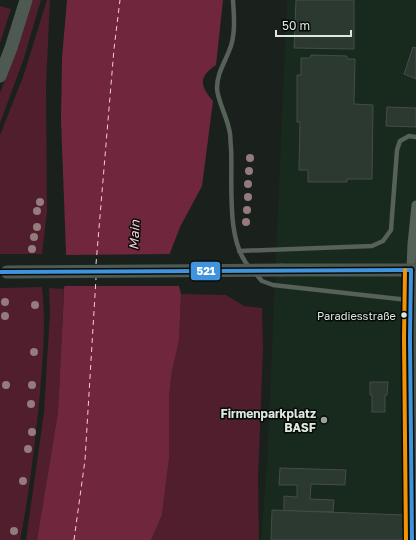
<svg xmlns="http://www.w3.org/2000/svg" width="416" height="540" viewBox="0 0 416 540" font-family="'Golos Text',sans-serif">
	<style>
		.built { fill: #18291d }
		.green { fill: #501e2c }
		.water { fill: #70273e }
		.pier { fill: #1a201b }
		.lines { fill: none; stroke-linecap: round; stroke-linejoin: round }
		.ferry { stroke: #fbc9d3; stroke-width: 1; stroke-dasharray: 5 4; stroke-linecap: butt }
		.building { fill: #2b3930; stroke: #474c48 }
		.lane { stroke: #566158; stroke-width: 4.5 }
		.street { stroke: #566158; stroke-width: 9 }
		.secondary { stroke: #4e5951; stroke-width: 13 }
		.secondary-bridge { stroke: #4e5951; stroke-width: 13 }
		.bus-1-casing { stroke: #060b07; stroke-width: 7 }
		.bus-2-casing { stroke: #060b07; stroke-width: 7 }
		.bus-1 { stroke: #4094de; stroke-width: 4 }
		.bus-2 { stroke: #f49301; stroke-width: 4 }
		.tree { fill: #947b7e }
		.bus-dot { fill: #dfe7e1; stroke: #060b07; stroke-width: 1.5 }
		.poi-dot { fill: #9aa19c; stroke: #060b07; stroke-width: 1.5 }
		.labels { text-anchor: middle; dominant-baseline: central; stroke-width: 3; stroke-linejoin: round; paint-order: stroke }
		.bus-label { font-size: 11px; fill: #dfe7e1; stroke: #060b07; text-anchor: end }
		.poi-label { font-size: 12px; font-weight: bold; fill: #dfe7e1; stroke: #060b07; text-anchor: end }
		.water-label { font-size: 13px; font-style: italic; fill: #fbc9d3; stroke: #060b07 }
		.line-badge { stroke: #060b07; stroke-width: 1.5 }
		.badge-label { font-size: 11px; text-anchor: middle; font-weight: bold; fill: #fff }
	</style>
	<rect width="100%" height="100%" fill="#1a201b"/>
	<path class="built" d="M287 0H416V540H261L267 462Z"/>
	<g class="green">
		<path d="M32 0H41L23 61 0 123V93L16 53Z"/>
		<path d="M47 0H50L46 86 47 211 42 254H0V135L23 77Z"/>
		<path d="M0 6 11 9 0 43Z"/>
		<path d="M42 287C46 322 43 357 40 393 35 442 30 491 20 540H0V288Z"/>
		<path d="M49 288 64 289 58 412 37 540H26L44 412 50 311Z"/>
		<path d="M181 294 226 295 244 306 262 308 263 349 258 479 259 540H151L162 515 169 459V397L172 371 179 341Z"/>
	</g>
	<path class="water" d="M67 0H223L216 65C198 77 200 86 213 101L202 186 180 227 170 253 181 294 179 341 172 371 169 397V459L162 515 151 540H37L58 412 66 252 61 120 62 58Z"/>
	<path class="pier" d="M173 254 181 286H63L64 255Z"/>
	<g class="lines">
		<g class="ferry">
			<path d="M96 264 114 49 120 0"/>
			<path d="M74 540 85 460 96 278"/>
		</g>
	</g>
	<g class="building">
		<path d="M296 0H354V49L294 48Z"/>
		<path d="M413 47 416 48V79L404 74Z"/>
		<path d="M311 55 347 56V59H355L354 104 373 105 372 179H347V182H308V170H299L300 122H297V75H301V58H310Z"/>
		<path d="M387 107 416 108V127L386 126Z"/>
		<path d="M370 382H388L387 395H385V412H372V395H370Z"/>
		<path d="M280 468 346 470 345 485 311 484 310 499 334 500 333 512 284 511V496L297 497V485H279Z"/>
		<path d="M272 510 404 515 403 540H271Z"/>
	</g>
	<g class="lines">
		<g class="lane">
			<path d="M233 0C234 16 236 36 229 51 224 64 217 74 217 88 217 99 227 117 229 129 231 135 230 141 231 147 233 182 225 241 250 268"/>
			<path d="M239 251 372 246 383 241 391 230 397 150 400 141 409 136 416 137"/>
			<path d="M255 273 262 281 273 285 408 300"/>
		</g>
		<path class="street" d="M411 270 412 244 416 205"/>
		<g class="secondary">
			<path d="M0 76 11 48 26 0"/>
			<path d="M282 270H416"/>
			<path d="M411 270C408 360 413 450 412 540"/>
		</g>
		<path class="secondary-bridge" d="M7 272 282 270"/>
		<g class="bus-1-casing">
			<g id="bus-1">
				<path d="M411 270 410 338 412 540"/>
				<path d="M0 272 411 270"/>
			</g>
		</g>
		<g class="bus-2-casing">
			<path id="bus-2" d="M405 270 404 338 406 540"/>
		</g>
		<use href="#bus-1" class="bus-1"/>
		<use href="#bus-2" class="bus-2"/>
	</g>
	<g class="tree">
		<circle cx="250" cy="158" r="4"/>
		<circle cx="249" cy="171" r="4"/>
		<circle cx="248" cy="184" r="4"/>
		<circle cx="248" cy="197" r="4"/>
		<circle cx="40" cy="202" r="4"/>
		<circle cx="247" cy="210" r="4"/>
		<circle cx="37" cy="211" r="4"/>
		<circle cx="246" cy="222" r="4"/>
		<circle cx="37" cy="227" r="4"/>
		<circle cx="34" cy="237" r="4"/>
		<circle cx="32" cy="249" r="4"/>
		<circle cx="5" cy="302" r="4"/>
		<circle cx="35" cy="305" r="4"/>
		<circle cx="5" cy="316" r="4"/>
		<circle cx="34" cy="352" r="4"/>
		<circle cx="6" cy="385" r="4"/>
		<circle cx="32" cy="385" r="4"/>
		<circle cx="31" cy="404" r="4"/>
		<circle cx="32" cy="432" r="4"/>
		<circle cx="28" cy="449" r="4"/>
		<circle cx="23" cy="481" r="4"/>
		<circle cx="14" cy="531" r="4"/>
	</g>
	<circle class="bus-dot" cx="404" cy="315" r="3.5"/>
	<circle class="poi-dot" cx="324" cy="420" r="4"/>
	<g class="labels">
		<g class="bus-label">
			<text x="396" y="315">Paradiesstraße</text>
		</g>
		<g class="poi-label">
			<text x="316" y="413">Firmenparkplatz<tspan x="316" dy="14">BASF</tspan></text>
		</g>
		<g class="water-label">
			<text transform="translate(134 235) rotate(-87)">Main</text>
		</g>
	</g>
	<rect class="line-badge" x="190" y="261" width="31" height="20" rx="4" fill="#4094de"/>
	<g class="badge-label">
		<text x="206" y="275">521</text>
	</g>
	<path d="M276 30v6h75v-6" fill="none" stroke="#dfe7e1" stroke-width="2"/>
	<text x="282" y="30" font-size="12" fill="#dfe7e1" stroke="#060b07" stroke-width="3" paint-order="stroke">50 m</text>
</svg>
